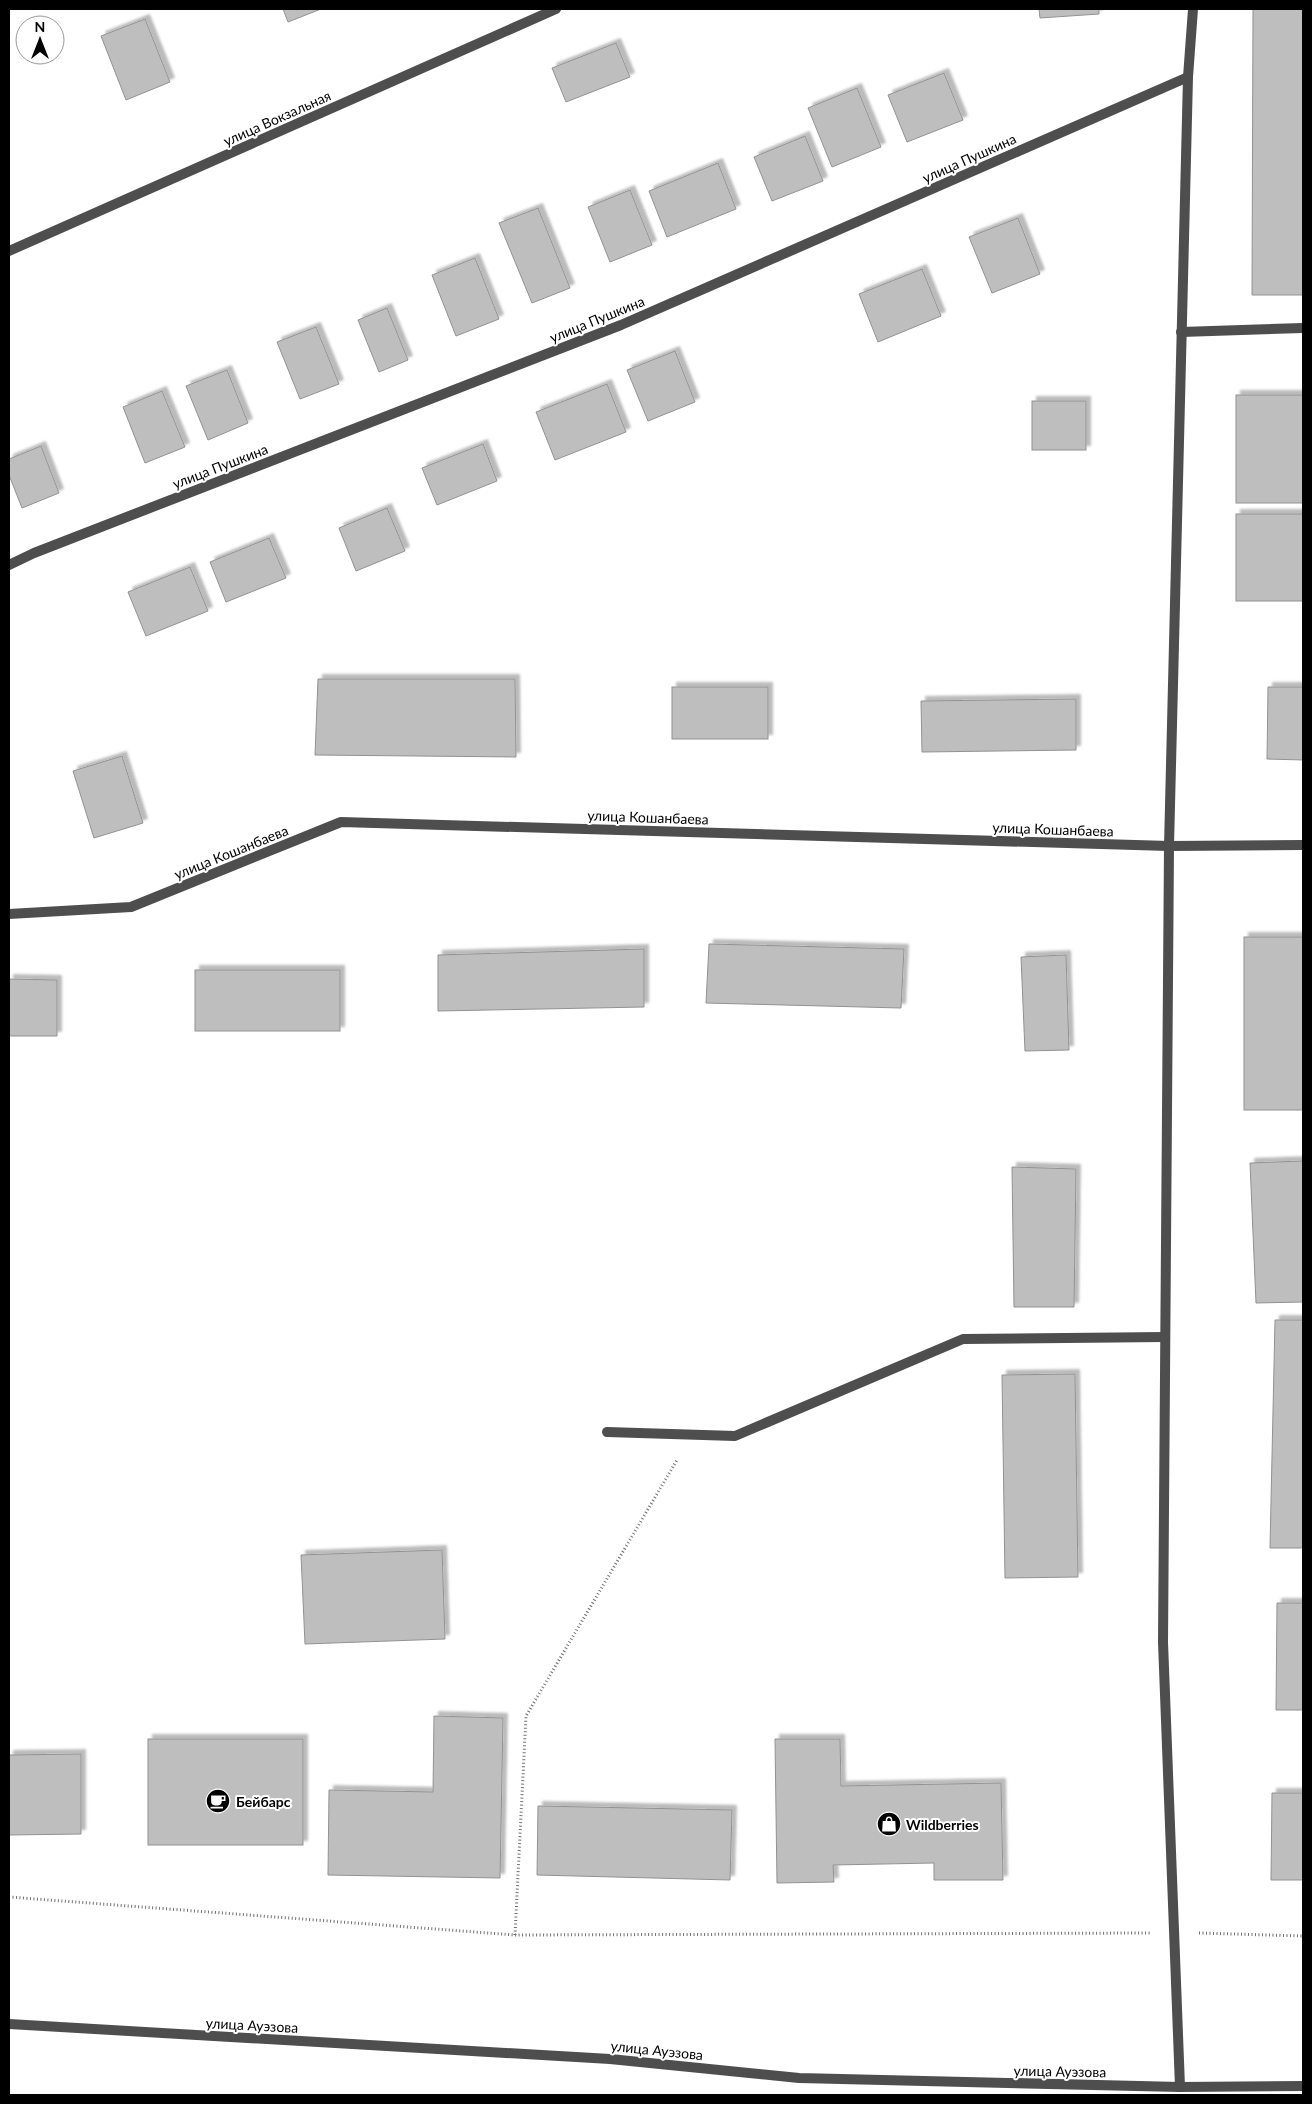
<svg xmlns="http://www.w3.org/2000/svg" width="1312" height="2104" viewBox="0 0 1312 2104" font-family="Lato,sans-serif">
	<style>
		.building { fill: #bebebe; stroke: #929292; filter: url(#shadow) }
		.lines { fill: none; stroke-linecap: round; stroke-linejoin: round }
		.path { stroke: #707070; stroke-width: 3; stroke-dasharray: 1 2.5; stroke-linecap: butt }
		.street { stroke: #4e4e4e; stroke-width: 10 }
		.labels { text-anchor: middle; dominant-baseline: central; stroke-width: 4; stroke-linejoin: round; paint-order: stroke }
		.street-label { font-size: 14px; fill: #000; stroke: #fff }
		.poi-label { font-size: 14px; font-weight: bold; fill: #000; stroke: #fff; text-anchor: start }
	</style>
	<defs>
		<filter id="shadow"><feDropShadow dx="4.5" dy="-4.5" stdDeviation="1" flood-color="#0004"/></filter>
	</defs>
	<rect width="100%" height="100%" fill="#fff"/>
	<g class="building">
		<path d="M283 9H321L288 22Z"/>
		<path d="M1039 9H1099V14L1040 18Z"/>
		<path d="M1253 9H1303V295H1252Z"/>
		<path d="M145 19 170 82 126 100 101 36Z"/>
		<path d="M616 43 630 77 566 102 552 68Z"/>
		<path d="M944 73 963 120 907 142 888 95Z"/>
		<path d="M857 88 881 147 832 167 808 108Z"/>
		<path d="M805 136 823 181 772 201 754 157Z"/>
		<path d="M718 163 736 209 667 237 649 191Z"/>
		<path d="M630 190 652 245 610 262 588 207Z"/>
		<path d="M538 208 570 288 532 303 499 223Z"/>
		<path d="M1018 218 1040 274 992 293 969 237Z"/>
		<path d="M475 258 499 319 456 336 432 275Z"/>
		<path d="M922 269 941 316 878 342 859 294Z"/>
		<path d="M387 308 408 360 379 372 358 320Z"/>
		<path d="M316 327 339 384 300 399 277 342Z"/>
		<path d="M675 351 695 402 648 421 627 370Z"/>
		<path d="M227 370 248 423 208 440 186 386Z"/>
		<path d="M607 384 626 432 555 460 536 412Z"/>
		<path d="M162 391 185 447 145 463 123 407Z"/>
		<rect x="1236" y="395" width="67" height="108"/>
		<rect x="1032" y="401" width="54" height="49"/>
		<path d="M483 444 497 481 437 505 422 468Z"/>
		<path d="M41 446 59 493 22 508 9 475V459Z"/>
		<path d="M387 508 405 551 356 571 339 528Z"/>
		<rect x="1236" y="514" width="67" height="87"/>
		<path d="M269 538 286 578 226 602 210 562Z"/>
		<path d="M190 567 208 611 146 636 128 592Z"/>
		<path d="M318 679H515L516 757 315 755Z"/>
		<rect x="672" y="687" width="96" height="52"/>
		<path d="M1268 687H1303V760L1267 759Z"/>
		<path d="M1076 699V750L922 752 921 701Z"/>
		<path d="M122 756 143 823 94 838 73 771Z"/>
		<rect x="1244" y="937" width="59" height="173"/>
		<path d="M709 944 904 949 901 1008 706 1003Z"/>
		<path d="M644 949V1007L438 1011V955Z"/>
		<path d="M1066 955 1069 1050 1025 1051 1021 957Z"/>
		<rect x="195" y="970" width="145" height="61"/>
		<path d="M9 979 57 980V1036H9Z"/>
		<path d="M1303 1161V1302L1256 1303 1250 1163Z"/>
		<path d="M1012 1167 1076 1169 1074 1307H1014Z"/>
		<path d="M1275 1320H1303V1548H1270Z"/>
		<path d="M1075 1374 1078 1577 1005 1578 1002 1375Z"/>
		<path d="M442 1550 445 1639 305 1644 301 1555Z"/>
		<path d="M1277 1603H1303V1710H1276Z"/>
		<path d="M434 1716 503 1718 500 1878 328 1875 329 1790 433 1792Z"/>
		<rect x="148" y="1739" width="155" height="106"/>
		<path d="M775 1739H840L841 1786 1001 1783 1003 1880H934V1863L833 1865 834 1882 777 1883Z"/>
		<path d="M81 1754V1834L9 1835V1755Z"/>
		<path d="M1272 1793H1303V1880H1271Z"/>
		<path d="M538 1806 732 1810 730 1880 537 1875Z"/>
	</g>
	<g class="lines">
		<g class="path">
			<path d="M9 1897 515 1935 1150 1933"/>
			<path d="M1199 1933 1303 1936"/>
			<path d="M515 1935 526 1716 677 1460"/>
		</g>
		<g class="street">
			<path d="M9 251 556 9"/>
			<path d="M1181 332 1303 328"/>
			<path d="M9 565 34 553 621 325 1188 77"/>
			<path d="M9 914 131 907 341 822 1169 846 1303 845"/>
			<path d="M607 1432 735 1436 963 1339 1165 1337"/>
			<path d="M9 2024 610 2059 799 2078 1180 2087 1303 2086"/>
			<path d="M1180 2087 1163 1642 1169 846 1188 77 1193 9"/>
		</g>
	</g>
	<defs>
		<g id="cafe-disc" transform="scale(1.25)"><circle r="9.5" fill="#000" stroke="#fff"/><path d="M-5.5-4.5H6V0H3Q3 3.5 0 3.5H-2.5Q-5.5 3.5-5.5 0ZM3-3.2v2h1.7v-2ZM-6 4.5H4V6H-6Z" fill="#fff"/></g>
		<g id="shop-disc" transform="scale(1.25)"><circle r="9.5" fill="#000" stroke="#fff"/><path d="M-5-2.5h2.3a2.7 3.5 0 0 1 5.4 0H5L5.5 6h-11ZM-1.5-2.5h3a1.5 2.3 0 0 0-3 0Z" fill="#fff"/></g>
	</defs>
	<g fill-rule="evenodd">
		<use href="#cafe-disc" x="218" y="1801"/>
		<use href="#shop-disc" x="889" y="1824"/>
	</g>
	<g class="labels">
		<g class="street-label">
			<text transform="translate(277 118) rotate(-24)">улица Вокзальная</text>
			<text transform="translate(969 158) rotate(-24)">улица Пушкина</text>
			<text transform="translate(597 319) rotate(-22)">улица Пушкина</text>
			<text transform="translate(220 466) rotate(-21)">улица Пушкина</text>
			<text transform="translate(648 817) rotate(2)">улица Кошанбаева</text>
			<text transform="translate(1053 829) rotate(2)">улица Кошанбаева</text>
			<text transform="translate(231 852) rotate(-22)">улица Кошанбаева</text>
			<text transform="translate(252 2025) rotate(3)">улица Ауэзова</text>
			<text transform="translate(657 2050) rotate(6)">улица Ауэзова</text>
			<text transform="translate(1060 2071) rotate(1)">улица Ауэзова</text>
		</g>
		<g class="poi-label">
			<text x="236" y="1801">Бейбарс</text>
			<text x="906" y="1824">Wildberries</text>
		</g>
	</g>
	<rect width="1312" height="2104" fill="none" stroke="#000000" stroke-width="20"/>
	<g transform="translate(40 40)"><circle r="24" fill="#ffffff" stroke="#999999"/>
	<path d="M0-4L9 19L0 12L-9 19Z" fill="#000000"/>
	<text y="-8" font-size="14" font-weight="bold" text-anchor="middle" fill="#000000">N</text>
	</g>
</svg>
